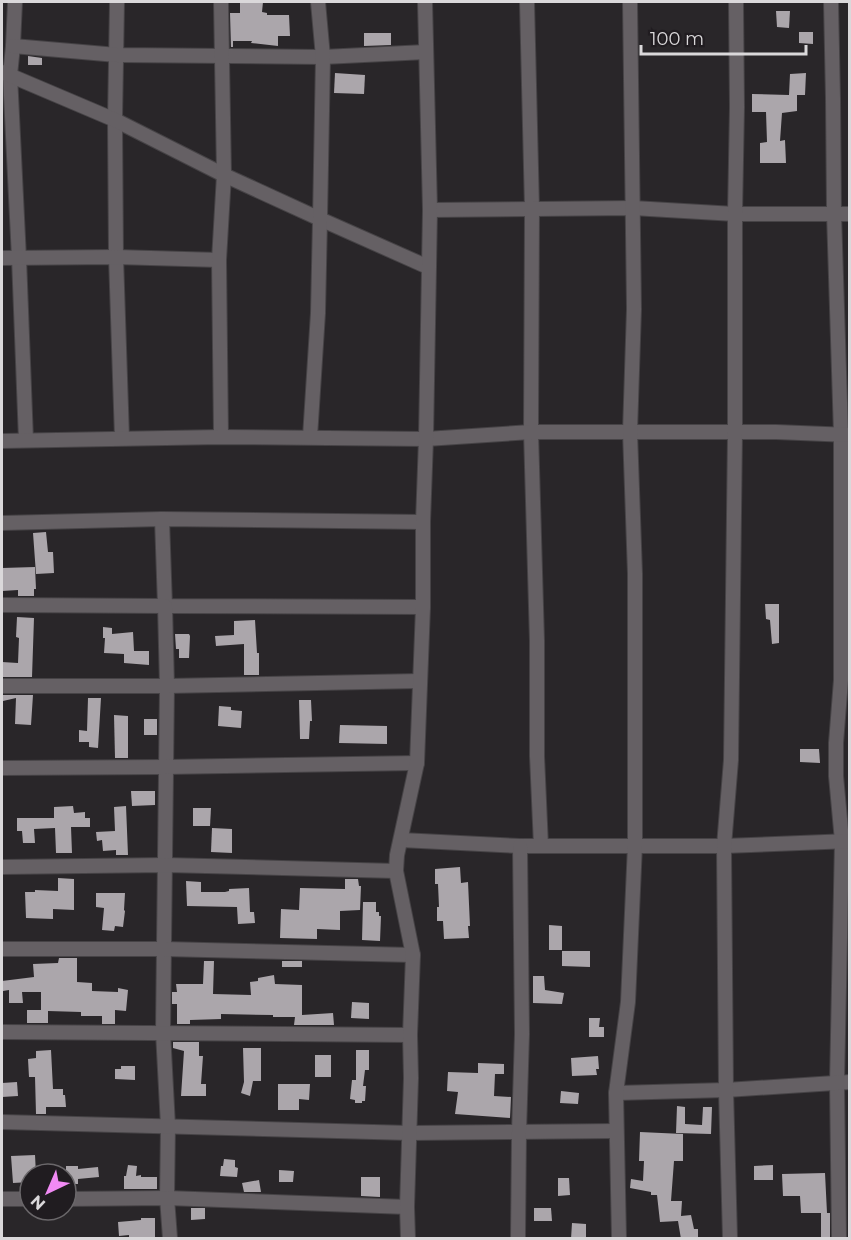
<svg xmlns="http://www.w3.org/2000/svg" width="851" height="1240" viewBox="0 0 851 1240" font-family="Montserrat,sans-serif">
	<style>
		.building { fill: #aba6ab }
		.lines { fill: none; stroke-linecap: round; stroke-linejoin: round }
		.street-casing { stroke: #464346; stroke-width: 16 }
		.street { stroke: #656064; stroke-width: 14 }
	</style>
	<rect width="100%" height="100%" fill="#292629"/>
	<g class="building">
		<path d="M240 2H263L262 12 267 13V15H289L290 36H278V46L251 43 252 41H233V47H231L230 13H240Z"/>
		<path d="M776 11H790L789 28 777 27Z"/>
		<path d="M799 32H813V44L799 43Z"/>
		<path d="M364 33H391V45L364 46Z"/>
		<path d="M28 56 42 58V65H28Z"/>
		<path d="M335 73 365 75 364 94 334 93Z"/>
		<path d="M806 73 805 95H797V111L782 113 780 141 785 140 786 163H760V143L767 142 766 112H752V94L789 95 790 74Z"/>
		<path d="M46 532 48 552H53L54 573 36 574 33 533Z"/>
		<path d="M35 567 36 589H34V596H18V590L2 591V568Z"/>
		<path d="M765 604H779V643L772 644 770 620 766 619Z"/>
		<path d="M17 617 34 618 32 677H2V662L18 663 19 638 16 637Z"/>
		<path d="M255 620 257 653H259V675H244V644L216 646 215 636 234 635V621Z"/>
		<path d="M103 627 112 628V634L133 632 134 651H149V665L124 663V654L104 653 105 638H103Z"/>
		<path d="M175 634H189L190 636 189 658H179V649H176Z"/>
		<path d="M2 695H33L31 725 15 724 16 698 3 701Z"/>
		<path d="M88 698H101L98 748 89 747V742H79V730L87 731Z"/>
		<path d="M299 700H311L312 721H310L309 739H300Z"/>
		<path d="M219 706 231 707V710L242 711 241 728 218 726Z"/>
		<path d="M114 715 128 716V758H115Z"/>
		<rect x="144" y="719" width="13" height="16"/>
		<path d="M340 725 387 726V744L339 743Z"/>
		<path d="M800 749H819L820 763 800 762Z"/>
		<path d="M131 791H155V805L132 806Z"/>
		<path d="M73 806 74 813 85 812V818H90V827H71L72 853H56L55 828 34 829 35 843H23L22 831H17V818H54V807Z"/>
		<path d="M126 806 128 855H116V850L103 851 102 840 97 841 96 832 115 831 114 807Z"/>
		<path d="M193 808H211L210 826H193Z"/>
		<path d="M212 828 232 829V853L211 852Z"/>
		<path d="M460 867 461 883 468 882 470 926H468L469 938 444 939 443 921H437V907H439L438 884H435V869Z"/>
		<path d="M58 878 74 879V910L53 909V919L26 918 25 892H35V890L58 891Z"/>
		<path d="M345 879H358L359 886H361L360 910 340 911V930L317 929V939L280 938 281 909 299 910 300 888 345 889Z"/>
		<path d="M186 881 201 882V892H225L229 891V889L249 888 250 912H254L255 923 238 924 237 907 187 906Z"/>
		<path d="M96 893H125L124 910 125 911 123 927 115 926 114 931 102 930 104 908 96 907Z"/>
		<path d="M363 902H376V912H379V916H381L380 941 362 940Z"/>
		<path d="M549 925 562 926V950H549Z"/>
		<path d="M562 951H590V967L562 966Z"/>
		<path d="M59 958H77V982L92 983V991L118 992V988L128 990 126 1011 115 1010V1024H102V1016H81V1012L48 1011V1023H27V1010H41V992H22L23 1003H9V990L3 991 2 981 34 977 33 964 58 963Z"/>
		<path d="M204 961H214L213 994 251 995 250 982 258 981V978L274 975 275 984 302 985V1015L333 1013 334 1025H294L295 1017H273V1015L221 1014V1019L190 1020V1024H177V1004H172V992H177L176 984H203Z"/>
		<rect x="282" y="961" width="20" height="6"/>
		<path d="M533 976H544L545 990 564 993 562 1004 533 1003Z"/>
		<path d="M352 1002 369 1003V1019L351 1018Z"/>
		<path d="M589 1018H600L599 1027H604V1037H589Z"/>
		<path d="M173 1042H199V1056H203L201 1084H206V1096H181L184 1051 173 1048Z"/>
		<path d="M243 1048H261V1081H253L250 1096 241 1093 244 1082Z"/>
		<path d="M51 1050 53 1089H63V1095H65L66 1107H46V1114H36L35 1077H29L28 1059 36 1058V1051Z"/>
		<path d="M356 1050H369V1070H365L363 1086H366L365 1101H362V1103H355V1100L350 1099 352 1080H356Z"/>
		<rect x="315" y="1055" width="16" height="22"/>
		<path d="M598 1056 599 1069H596L597 1075 572 1076 571 1058Z"/>
		<path d="M478 1063 504 1064V1074H495L494 1096 511 1097 510 1118 455 1114 458 1092 447 1091 448 1072 478 1073Z"/>
		<path d="M121 1066H135V1080L115 1079V1069H121Z"/>
		<path d="M17 1082 18 1096 2 1097V1083Z"/>
		<path d="M278 1084H310L309 1100 299 1099V1110H278Z"/>
		<path d="M561 1091 579 1093 578 1104 560 1103Z"/>
		<path d="M677 1106 685 1107V1124L702 1125 703 1107H712L711 1134 676 1133Z"/>
		<path d="M640 1132 683 1134V1161H674L671 1201H682L681 1216 691 1215 694 1229H698V1239H681L678 1221 660 1222 657 1195H651V1192L630 1188 631 1179 643 1181 644 1161H639Z"/>
		<path d="M35 1155 36 1174H30V1182L13 1183 11 1156Z"/>
		<path d="M224 1159 235 1160V1167L238 1168 237 1177 220 1176 221 1166H223Z"/>
		<path d="M128 1165 137 1166 136 1176 141 1175V1177H157V1189H124V1176H126Z"/>
		<path d="M773 1165V1180H754V1166Z"/>
		<path d="M66 1166H78V1169L98 1167 99 1177 78 1179V1184H66Z"/>
		<path d="M279 1170 294 1171 293 1182H279Z"/>
		<path d="M825 1173 827 1213H801L800 1196H783L782 1174Z"/>
		<path d="M361 1177H380V1197L361 1196Z"/>
		<path d="M558 1178H569L570 1195 558 1196Z"/>
		<path d="M259 1180 261 1192H244L242 1183Z"/>
		<path d="M191 1208H205V1219L191 1220Z"/>
		<path d="M534 1208H551L552 1221H534Z"/>
		<rect x="821" y="1213" width="9" height="26"/>
		<path d="M141 1218H155V1239H129V1235L119 1236 118 1222 141 1220Z"/>
		<path d="M572 1223 586 1224V1239H571Z"/>
	</g>
	<g class="lines">
		<g class="street-casing">
			<g id="street">
				<path d="M15 2 13 46 10 75 19 258 26 440"/>
				<path d="M117 2 115 120 116 257 122 438"/>
				<path d="M527 2 532 209 531 432 537 641V756L541 846"/>
				<path d="M831 2 833 99 834 214 841 434V680L836 743V776L842 841 837 1083 839 1238"/>
				<path d="M13 46 117 55 323 57 426 52"/>
				<path d="M2 72 115 120 224 175 320 219 428 267"/>
				<path d="M430 210 633 208 735 214H850"/>
				<path d="M2 258 116 257 219 260"/>
				<path d="M221 437 219 260 224 175 221 2"/>
				<path d="M310 437 318 313 320 219 323 57 318 2"/>
				<path d="M2 441 221 437 426 439 531 432H776L850 435"/>
				<path d="M162 519 165 606 423 607"/>
				<path d="M2 523 162 519 423 522"/>
				<path d="M2 605 165 606 167 686 163 1032 168 1126 167 1198 170 1238"/>
				<path d="M2 686H167L419 681"/>
				<path d="M2 768 165 767 417 763"/>
				<path d="M401 840 520 846H724L850 841"/>
				<path d="M2 867 166 865 396 871"/>
				<path d="M2 949H164L413 955"/>
				<path d="M2 1032 410 1035"/>
				<path d="M616 1093 726 1090 850 1082"/>
				<path d="M2 1122 410 1133 616 1131"/>
				<path d="M2 1199H30"/>
				<path d="M66 1199 167 1198 407 1207"/>
				<path d="M408 1238 407 1207 411 1078 410 1035 413 955 396 871 397 855 417 763 423 607V522L426 439 430 210 425 2"/>
				<path d="M518 1238 519 1132 522 1034 520 846"/>
				<path d="M619 1238 616 1093 628 1002 635 845V574L630 432 634 309 630 2"/>
				<path d="M730 1238 726 1090 724 846 731 760 735 432V214L737 107 736 2"/>
			</g>
		</g>
		<use href="#street" class="street"/>
	</g>
	<rect width="851" height="1240" fill="none" stroke="#dad8da" stroke-width="6"/>
	<g transform="translate(48 1192) rotate(224)"><circle r="28" fill="#201c20" stroke="#6a676a" stroke-width="1.5"/>
	<path d="M0-4.5L10 22L0 15L-10 22Z" fill="#f18af4"/>
	<text y="-9" font-size="16" font-weight="bold" text-anchor="middle" fill="#dad8da">N</text>
	</g>
	<path d="M641 45v9h165v-9" fill="none" stroke="#dad8da" stroke-width="3"/>
	<text x="650" y="45" font-size="18" fill="#dad8da" stroke="#201c20" stroke-width="4.5" paint-order="stroke">100 m</text>
</svg>
